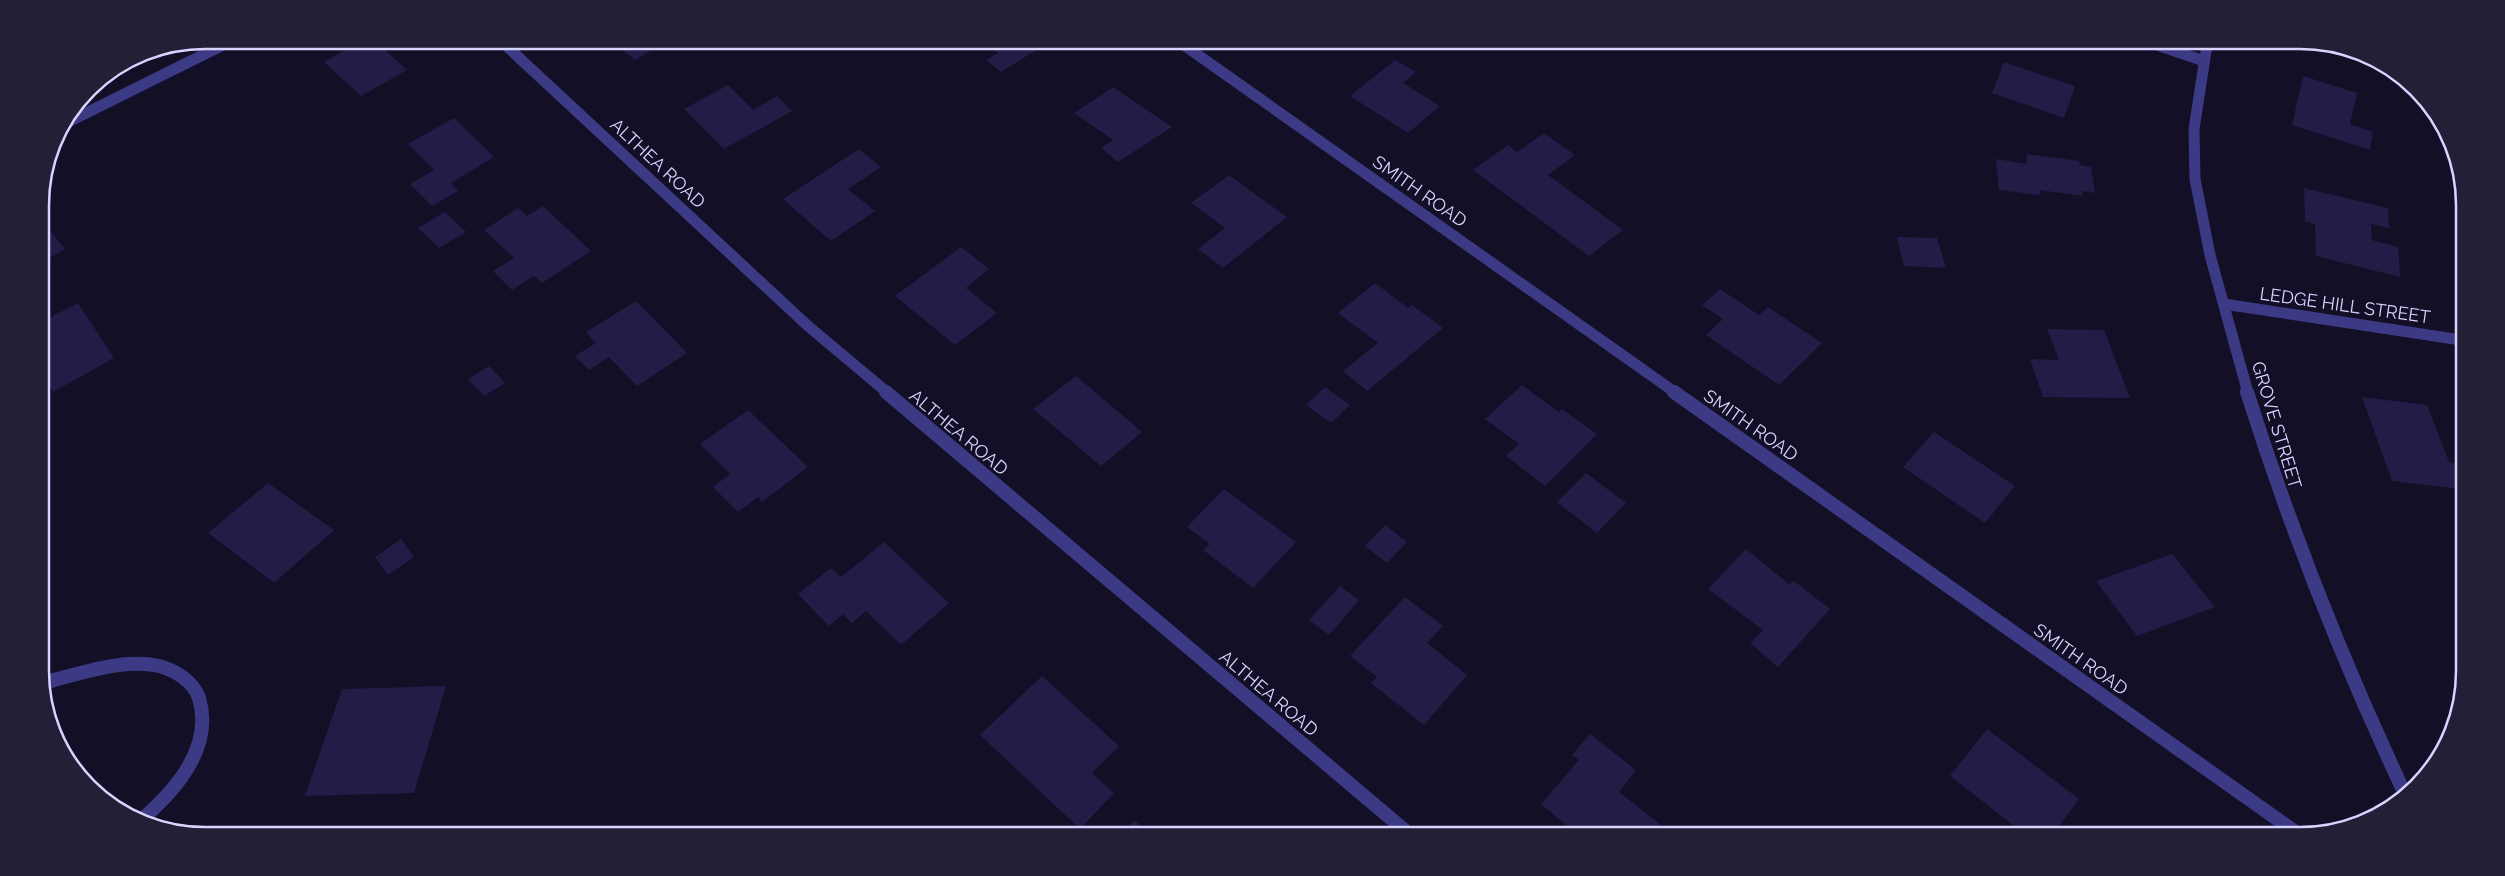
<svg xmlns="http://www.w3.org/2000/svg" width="2505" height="876" viewBox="0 0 2505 876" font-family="Raleway,sans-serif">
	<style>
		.building { fill: #241b47 }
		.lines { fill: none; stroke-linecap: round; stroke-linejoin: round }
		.minor-far1 { stroke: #3d3a85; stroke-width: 11 }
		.minor { stroke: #3d3a85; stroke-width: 14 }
		.labels { text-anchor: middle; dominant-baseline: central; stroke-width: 4; stroke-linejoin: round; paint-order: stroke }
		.street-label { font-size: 18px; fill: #d9d4ff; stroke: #130f26 }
		.rim { fill: none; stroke: #d9d4ff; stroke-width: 2.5 }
	</style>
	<rect width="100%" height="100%" fill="#130f26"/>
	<g class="building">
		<path d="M363 40H374L407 70 361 96 324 62Z"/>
		<path d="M612 41H667L635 60Z"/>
		<path d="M984 42H1049L1001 72 986 60 998 53Z"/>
		<path d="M1395 60 1416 72 1403 83 1440 106 1408 133 1350 96Z"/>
		<path d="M2004 62 2075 86 2064 118 1992 93Z"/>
		<path d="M2303 76 2357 93 2350 124 2373 132 2370 150 2292 125Z"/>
		<path d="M728 85 753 110 777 96 792 111 724 149 684 109Z"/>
		<path d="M1113 87 1172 127 1118 162 1101 148 1113 140 1074 113Z"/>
		<path d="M454 118 494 157 451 183 458 191 432 206 410 184 434 170 408 144Z"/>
		<path d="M1544 133 1575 155 1548 175 1623 230 1589 256 1473 170 1508 145 1517 152Z"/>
		<path d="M859 149 881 167 848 189 875 211 831 241 783 199Z"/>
		<path d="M2026 154 2079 161 2080 165 2091 167 2095 193 2082 191 2083 196 2039 190 2040 195 1999 190 1996 159 2027 164Z"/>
		<path d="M1229 175 1287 217 1223 268 1198 249 1225 228 1191 203Z"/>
		<path d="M2304 188 2388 208 2389 228 2371 224 2372 240 2398 247 2400 277 2316 256 2315 224 2305 221Z"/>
		<path d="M543 206 591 251 542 283 534 276 512 290 493 271 514 258 484 230 518 208 527 216Z"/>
		<path d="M445 212 466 232 439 248 418 228Z"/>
		<path d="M40 219 65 249 41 263Z"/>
		<path d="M1897 237 1937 238 1946 268 1904 266Z"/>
		<path d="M961 247 989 269 966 288 997 313 955 345 895 296Z"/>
		<path d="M1375 283 1408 308 1412 305 1443 328 1367 391 1343 371 1378 343 1338 313Z"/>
		<path d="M1720 289 1759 315 1768 307 1822 343 1779 385 1706 335 1723 319 1702 305Z"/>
		<path d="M636 301 687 353 637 386 609 357 589 370 575 356 596 343 586 332Z"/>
		<path d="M78 303 114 358 53 392 41 374V322Z"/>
		<path d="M2047 329 2104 330 2130 398 2043 397 2030 359 2059 360Z"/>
		<path d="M489 366 505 383 484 396 468 379Z"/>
		<path d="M1076 376 1142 432 1101 466 1033 409Z"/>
		<path d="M1522 385 1559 412 1562 409 1597 434 1545 486 1506 456 1519 444 1485 419Z"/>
		<path d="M1325 387 1350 405 1331 423 1306 405Z"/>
		<path d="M2362 397 2427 405 2449 462 2461 464 2460 489 2392 481Z"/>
		<path d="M748 410 808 467 762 502 758 497 738 512 713 487 730 474 700 444Z"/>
		<path d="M1934 432 2015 486 1985 523 1903 467Z"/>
		<path d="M1586 473 1626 503 1597 533 1557 502Z"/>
		<path d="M268 483 334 530 274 583 208 533Z"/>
		<path d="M1224 489 1296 542 1253 588 1203 550 1210 544 1187 527Z"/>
		<path d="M1385 525 1407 542 1387 563 1365 546Z"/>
		<path d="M401 539 414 557 388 575 375 557Z"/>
		<path d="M884 542 949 603 901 645 866 611 852 623 843 614 829 626 798 594 831 568 841 577Z"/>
		<path d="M1746 549 1789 584 1794 581 1830 609 1778 667 1750 643 1763 630 1708 589Z"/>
		<path d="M2172 554 2215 607 2137 636 2096 581Z"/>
		<path d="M1340 586 1359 600 1329 635 1309 620Z"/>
		<path d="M1405 597 1443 626 1427 643 1467 675 1424 725 1371 683 1377 677 1350 656Z"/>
		<path d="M1042 676 1119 746 1092 773 1114 793 1080 829 980 735Z"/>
		<path d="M446 686 414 793 305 796 342 689Z"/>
		<path d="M1987 729 2079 799 2053 835H2026L1950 776Z"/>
		<path d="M1590 734 1636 770 1619 792 1666 829 1662 834H1566L1570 828 1541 804 1579 760 1572 755Z"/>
		<path d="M1134 820 1150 833H1123Z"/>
	</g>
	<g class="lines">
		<g class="minor-far1">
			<path d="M501 41 808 326 888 393"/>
			<path d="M1181 43 1676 393"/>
			<path d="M2157 45 2204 61"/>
			<path d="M2207 45 2194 129 2195 179 2210 255 2248 393"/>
			<path d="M64 124 233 40"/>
			<path d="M2224 304 2461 340"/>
		</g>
		<g class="minor">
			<path d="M886 392 1408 833"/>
			<path d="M1674 392 2301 836"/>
			<path d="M2247 392C2291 531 2344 665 2406 796"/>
			<path d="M43 683C79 674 121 658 159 666 175 670 194 682 199 698 214 748 175 791 140 821"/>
		</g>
	</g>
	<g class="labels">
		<g class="street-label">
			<text transform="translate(658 163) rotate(43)">ALTHEA ROAD</text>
			<text transform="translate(1420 191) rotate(35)">SMITH ROAD</text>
			<text transform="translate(2345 305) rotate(8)">LEDGE HILL STREET</text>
			<text transform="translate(1751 425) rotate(35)">SMITH ROAD</text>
			<text transform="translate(2277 425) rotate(73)">GROVE STREET</text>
			<text transform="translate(959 432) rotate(40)">ALTHEA ROAD</text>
			<text transform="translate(2081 659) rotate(35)">SMITH ROAD</text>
			<text transform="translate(1269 693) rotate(40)">ALTHEA ROAD</text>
		</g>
	</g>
	<path d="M0 0H2505V876H0ZM205 49H2300A156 156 0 0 1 2456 205V671A156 156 0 0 1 2300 827H205A156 156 0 0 1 49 671V205A156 156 0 0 1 205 49Z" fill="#231f37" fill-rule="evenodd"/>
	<path class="rim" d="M205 49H2300A156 156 0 0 1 2456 205V671A156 156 0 0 1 2300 827H205A156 156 0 0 1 49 671V205A156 156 0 0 1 205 49Z"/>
</svg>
